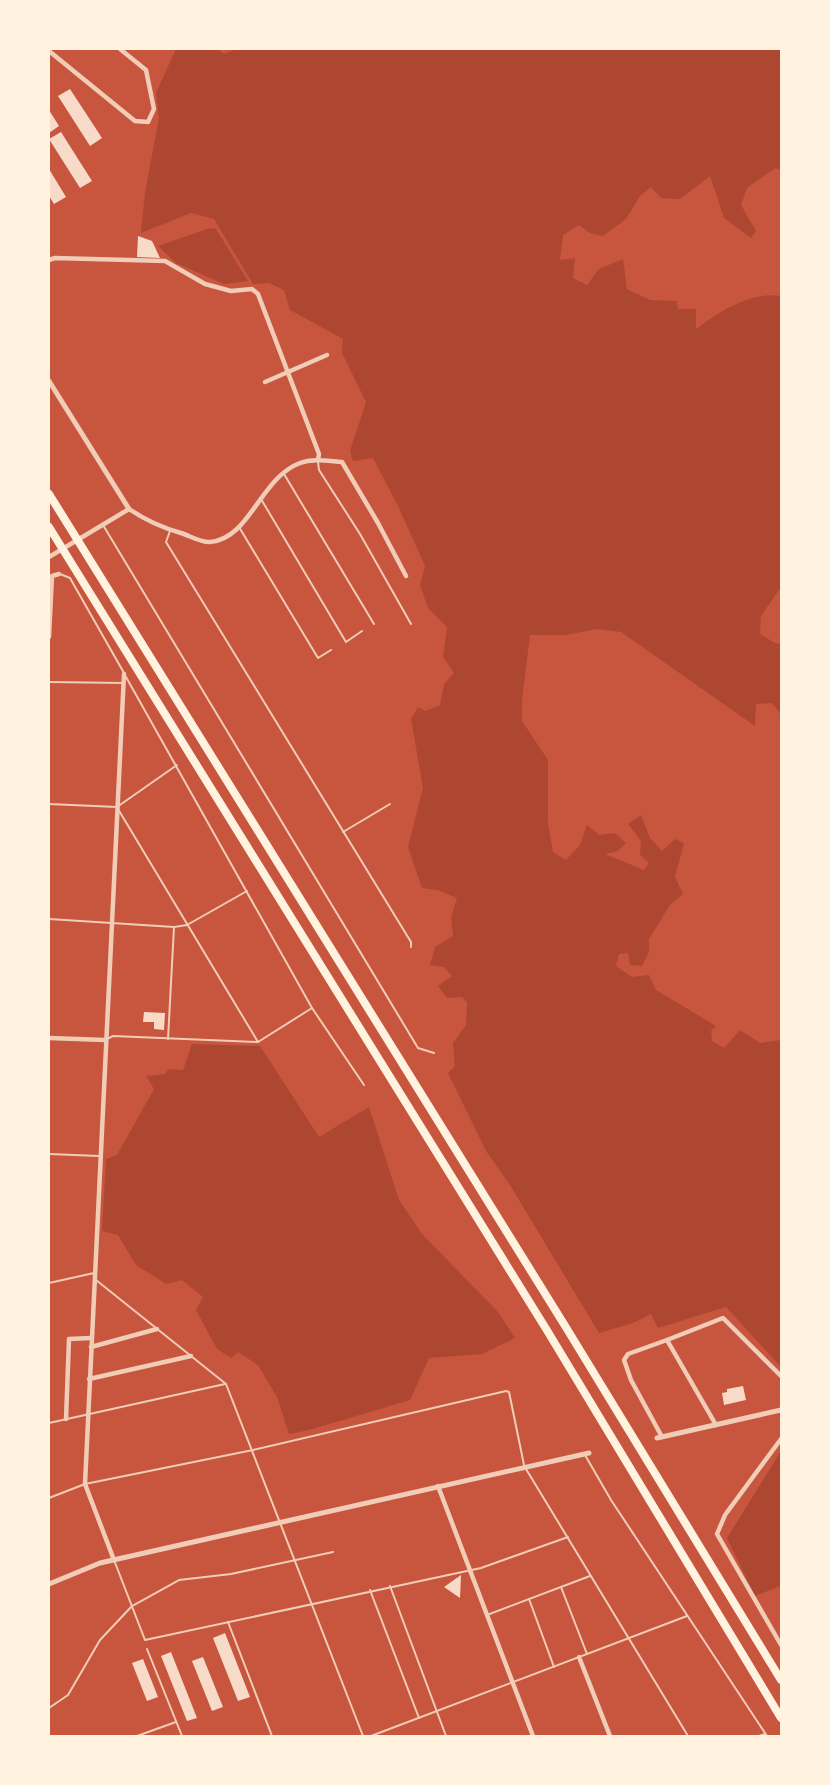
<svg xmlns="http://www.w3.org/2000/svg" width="830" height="1785" viewBox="0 0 830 1785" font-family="Arial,sans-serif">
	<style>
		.green { fill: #ae4732 }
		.building { fill: #f7dbc8 }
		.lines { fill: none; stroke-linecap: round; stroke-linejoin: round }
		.service { stroke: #f1ccb7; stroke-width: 2 }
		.minor { stroke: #f1ccb7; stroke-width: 4.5 }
		.tertiary { stroke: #f1ccb7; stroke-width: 5 }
		.motorway { stroke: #fff3e0; stroke-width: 8 }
	</style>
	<rect width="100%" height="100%" fill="#c8553d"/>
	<g class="green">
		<path d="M176 49H217L224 54 237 49H781V170L775 168 747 188 741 205 756 231 751 238 724 218 710 176 680 199 661 198 651 187 640 196 626 219 603 236 590 233 579 225 563 235 560 260 575 258 573 278 587 285 599 269 623 259 627 289 650 300 677 301 678 309H696V329C719 312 751 291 781 296V590H779L761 616 760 634 775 643 781 644V712L780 713 772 703 756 704 755 726 621 632 597 629 565 635H530L522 700V721L548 760V823L553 852 566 860 580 845 587 825 599 835 615 833 626 843 618 851 605 854 644 870 649 863 640 855 641 841 628 824 641 815 650 838 662 851 675 839 684 843 675 877 683 894 670 905 649 939V952L642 966 630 965 628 953 619 954 616 966 632 977 649 975 656 990 716 1026 711 1031 712 1041 724 1048 740 1030 760 1043 781 1040V1367L726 1307 658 1328 651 1314 633 1323 599 1333 510 1185 486 1151 448 1073 455 1066 453 1043 466 1025 467 1002 462 997 447 998 438 986 452 976 444 967 430 965 435 947 453 936 451 917 457 898 438 890 422 888 408 847 423 788 411 719 418 707 425 711 440 705 444 684 454 673 443 657 447 627 428 608 420 585 425 566 399 508 373 458 353 461 350 451 366 402 342 353 343 339 290 310 284 290 269 283 253 284 214 219 191 213 141 233 145 193 159 118 156 93Z"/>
		<path d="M210 228 216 229 248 281 224 284 176 263 158 246Z"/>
		<path d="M192 1044 260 1046 319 1137 369 1107 399 1200 422 1234 498 1312 515 1338 482 1354 429 1358 410 1400 309 1430 289 1434 277 1397 258 1365 238 1352 231 1358 217 1349 196 1310 203 1297 182 1280 166 1284 136 1265 118 1235 102 1231 106 1159 117 1155 154 1089 146 1076 166 1074 168 1069 183 1070Z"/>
		<path d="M781 1451V1586L755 1596 727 1538Z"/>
	</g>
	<g class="building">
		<path d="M70 89 102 138 90 146 58 96Z"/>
		<path d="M49 110 59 126 49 133Z"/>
		<path d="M61 132 92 181 80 188 49 139Z"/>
		<path d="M49 169 66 197 54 204 49 196Z"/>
		<path d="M138 236 152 241 160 258 137 257Z"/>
		<path d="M144 1012 165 1013 164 1030 154 1029V1022H143Z"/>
		<path d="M743 1386 746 1400 724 1405 722 1393 727 1392V1389Z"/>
		<path d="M461 1575 460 1598 444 1587Z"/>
		<path d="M225 1633 250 1697 238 1701 213 1638Z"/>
		<path d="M171 1652 197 1718 187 1721 161 1656Z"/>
		<path d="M203 1657 223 1707 212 1711 192 1661Z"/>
		<path d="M143 1659 158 1697 147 1701 132 1663Z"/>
	</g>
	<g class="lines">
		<g class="service">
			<path d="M318 462 319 470 360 534 411 624"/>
			<path d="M284 474 374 624"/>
			<path d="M261 499 346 642 362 631"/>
			<path d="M103 525 418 1048 434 1053"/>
			<path d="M239 527 318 658 331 650"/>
			<path d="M170 531 166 542 411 942V947"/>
			<path d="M60 574 70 578 124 673"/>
			<path d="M126 677 312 1008 364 1085"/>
			<path d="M49 682 124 683"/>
			<path d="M49 804 117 807 177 765"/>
			<path d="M118 809 258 1042"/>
			<path d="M343 832 390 804"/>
			<path d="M49 919 174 927 187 925 247 891"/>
			<path d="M107 1039 113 1036 258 1042 312 1008"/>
			<path d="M168 1039 174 927"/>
			<path d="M49 1154 99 1156"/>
			<path d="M96 1280 226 1384 363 1736"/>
			<path d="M49 1283 94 1273"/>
			<path d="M49 1423 225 1384"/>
			<path d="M585 1455 611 1500 767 1736"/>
			<path d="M526 1469 688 1736"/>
			<path d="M49 1498 85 1484 253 1450 506 1391 509 1392 524 1465"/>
			<path d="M114 1560 145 1640 481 1568 568 1537"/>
			<path d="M390 1586 446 1736"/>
			<path d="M561 1587 587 1654"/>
			<path d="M370 1590 419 1718"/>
			<path d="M529 1599 554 1667"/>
			<path d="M487 1615 590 1576"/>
			<path d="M228 1622 272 1736"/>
			<path d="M147 1649 182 1736"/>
			<path d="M49 1708 68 1695 100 1640 132 1606 179 1580 231 1574 333 1552"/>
			<path d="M137 1736 176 1722"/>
			<path d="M371 1736 687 1616"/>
			<path d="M759 1736 765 1734"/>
		</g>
		<g class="minor">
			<path d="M49 51 135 121 148 122 154 109 146 70 120 49"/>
			<path d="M49 260 55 258 165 261 205 284 231 291 252 289 258 294 319 454 318 460"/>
			<path d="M265 382 327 355"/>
			<path d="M49 557 129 509C145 520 163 528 181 533 190 536 202 543 210 542 250 539 260 478 300 463 313 458 328 461 342 462L378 523 406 576"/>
			<path d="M49 637 52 576 59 574"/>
			<path d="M49 1038 105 1040"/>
			<path d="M91 1347 157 1329"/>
			<path d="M89 1379 191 1356"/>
			<path d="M66 1419 69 1339 91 1338"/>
			<path d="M716 1425 667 1340 723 1318 781 1376"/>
			<path d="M662 1437 631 1380 624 1360 628 1354 667 1340"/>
			<path d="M781 1439 725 1515 717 1534 781 1645"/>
			<path d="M438 1486 533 1736"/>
			<path d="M114 1560 85 1484 124 674"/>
			<path d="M579 1657 610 1736"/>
		</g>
		<g class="tertiary">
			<path d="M49 381 129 509"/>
			<path d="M657 1438 781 1410"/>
			<path d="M49 1584 100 1563 589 1453"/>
		</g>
		<g class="motorway">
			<path d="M49 494 567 1329 781 1680"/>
			<path d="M49 527 548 1332 781 1718"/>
		</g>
	</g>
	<rect width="830" height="1785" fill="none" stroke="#fff3e0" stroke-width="100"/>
</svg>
